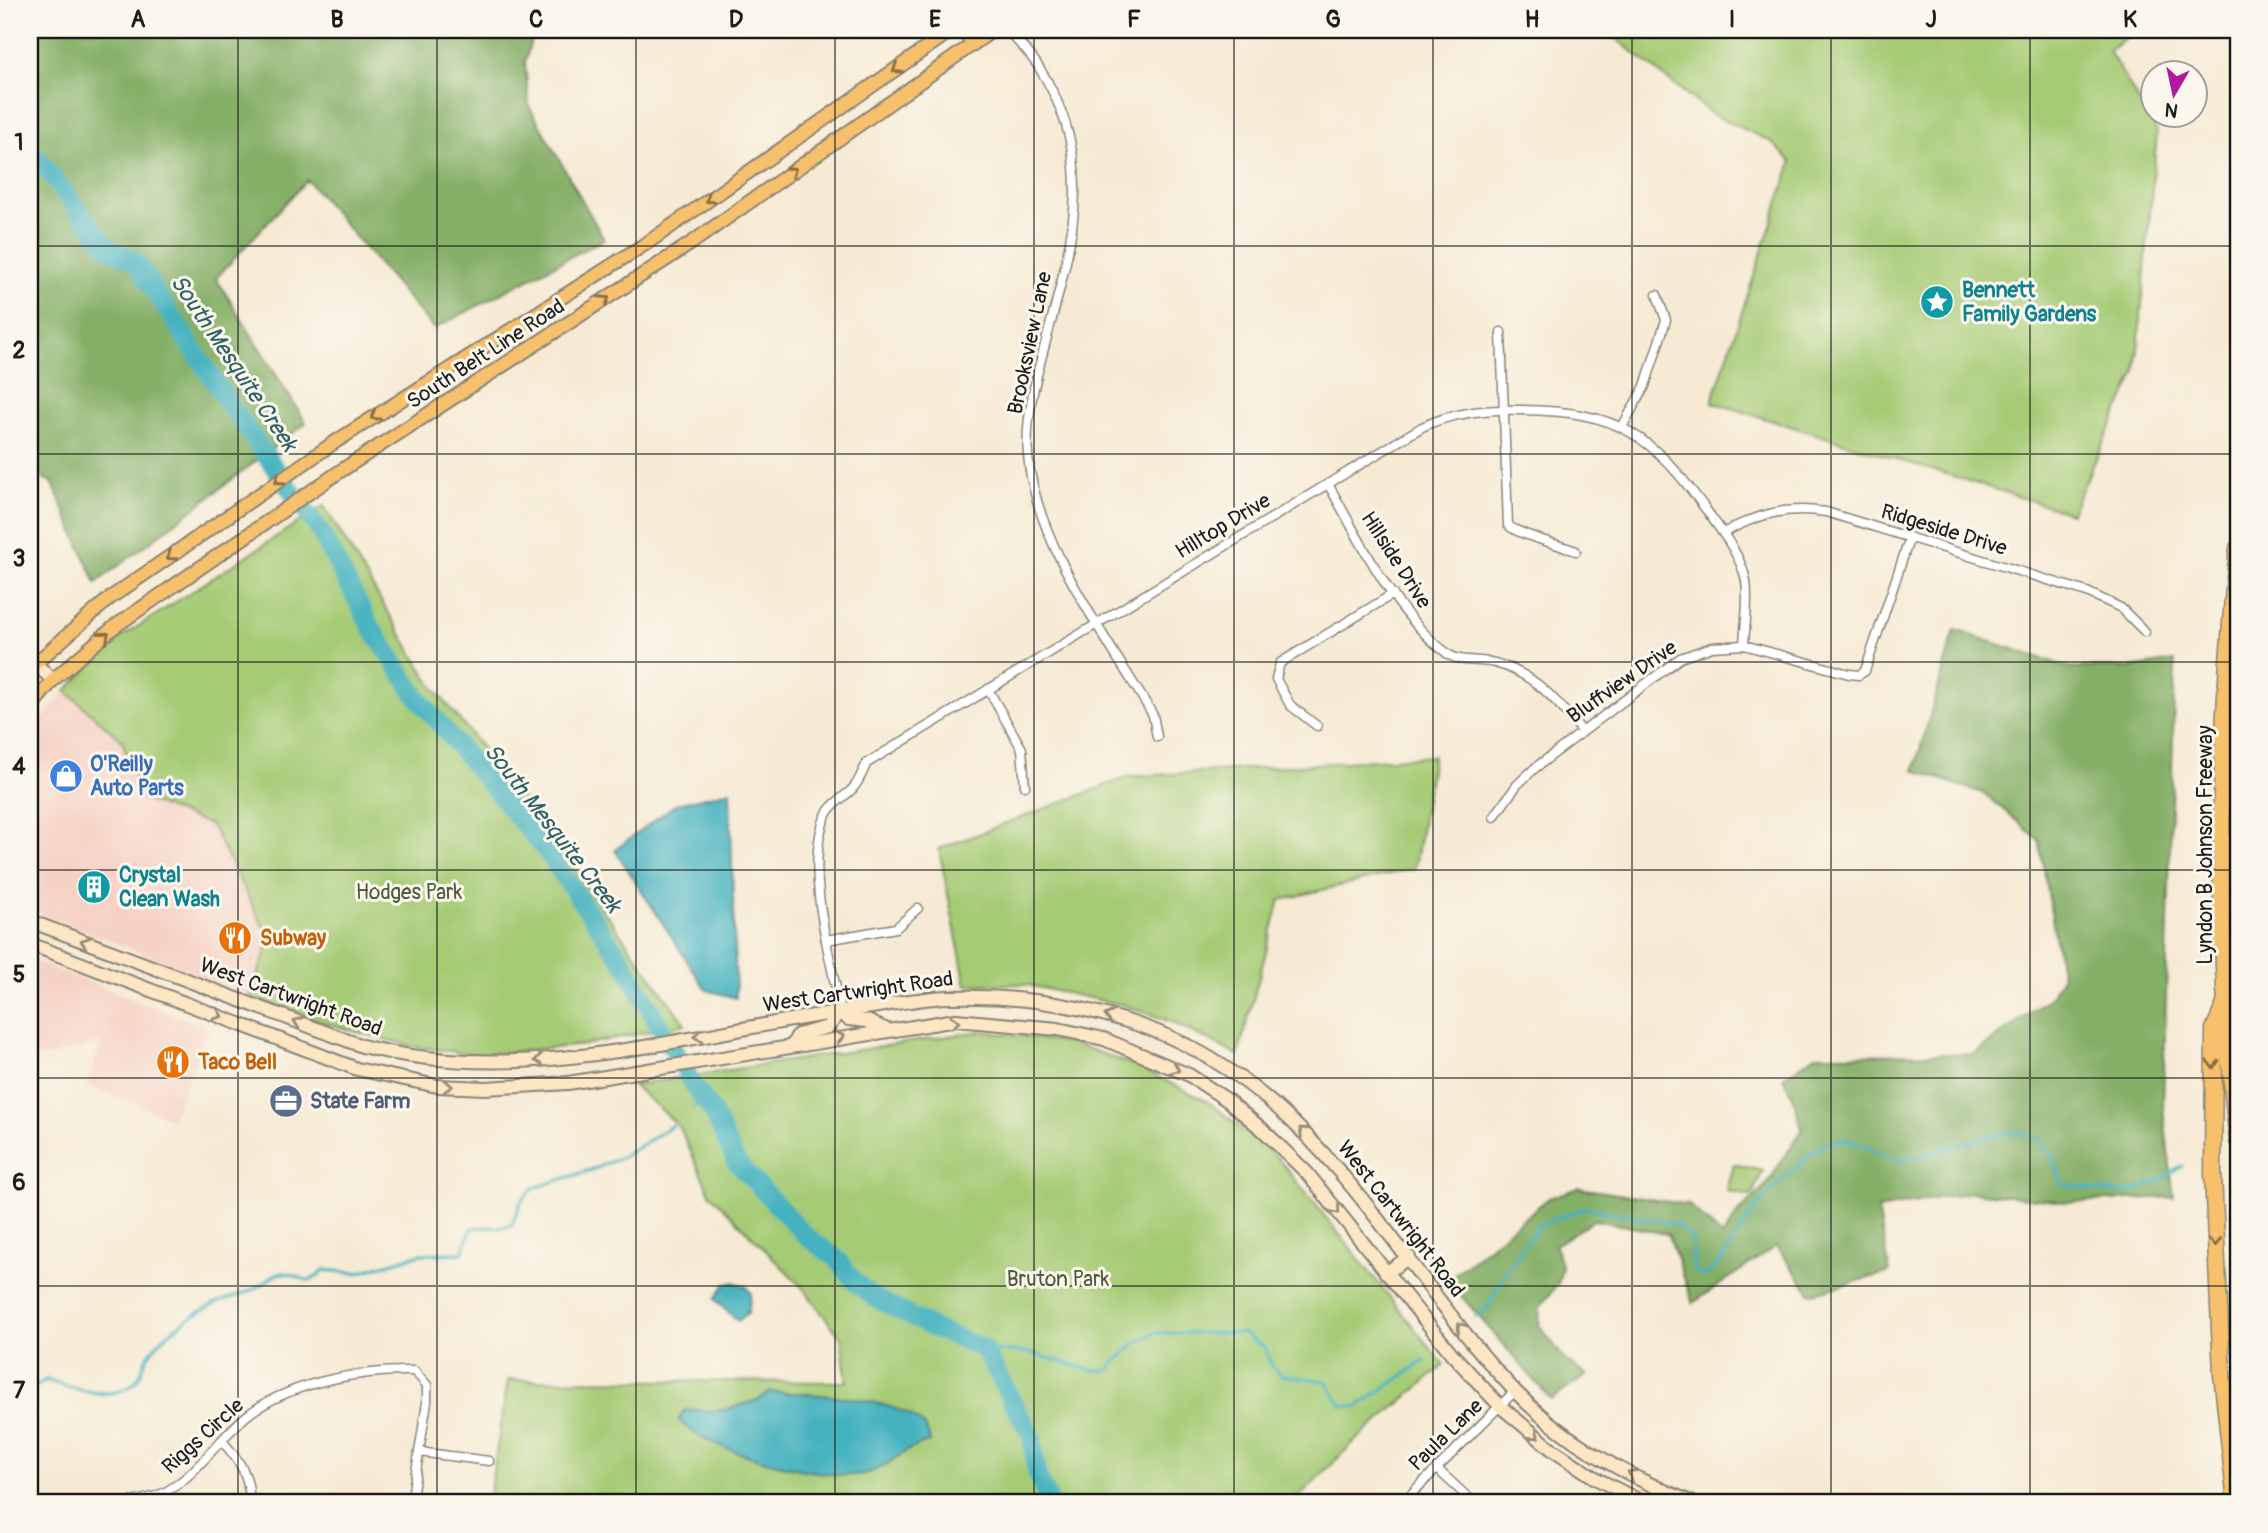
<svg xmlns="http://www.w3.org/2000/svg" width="2268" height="1533" viewBox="0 0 2268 1533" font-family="Pangolin,sans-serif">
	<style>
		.built { fill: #f6d2c5 }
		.green { fill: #a5cb75; stroke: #607448; stroke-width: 2 }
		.forest { fill: #84af66; stroke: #506641; stroke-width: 2 }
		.water { fill: #44b2bf; stroke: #30676e; stroke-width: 2 }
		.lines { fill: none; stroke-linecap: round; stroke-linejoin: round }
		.stream { stroke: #44b2bf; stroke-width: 3.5 }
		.river { stroke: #44b2bf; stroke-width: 19 }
		.street-casing { stroke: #898378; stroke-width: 11 }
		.secondary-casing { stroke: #898378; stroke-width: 16 }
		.primary-casing { stroke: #898378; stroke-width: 16 }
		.highway-casing { stroke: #898378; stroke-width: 19 }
		.street { stroke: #fff; stroke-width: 8 }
		.secondary { stroke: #fce6c4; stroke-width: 12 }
		.primary { stroke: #f7c06c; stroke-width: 12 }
		.highway { stroke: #f7c06c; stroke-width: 16 }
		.oneway { stroke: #8a6e44 }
		.oneway2 { stroke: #978b78 }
		.grid { fill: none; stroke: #1c1c1c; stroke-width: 2; stroke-opacity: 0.55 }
		.labels { text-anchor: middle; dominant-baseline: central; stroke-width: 6; stroke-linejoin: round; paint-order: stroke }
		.culture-label { font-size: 21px; font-weight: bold; fill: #0d838f; stroke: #fbf7ec; text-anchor: start }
		.street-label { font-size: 21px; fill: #1c1c1c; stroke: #fbf7ec }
		.shop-label { font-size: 21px; font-weight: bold; fill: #366cbe; stroke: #fbf7ec; text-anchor: start }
		.park-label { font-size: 21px; fill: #4c593b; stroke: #fbf7ec }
		.food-label { font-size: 21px; font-weight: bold; fill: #c56008; stroke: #fbf7ec; text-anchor: start }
		.service-label { font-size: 21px; font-weight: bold; fill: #4e5e75; stroke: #fbf7ec; text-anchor: start }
		.water-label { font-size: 23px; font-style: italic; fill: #2e6065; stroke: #fbf7ec }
		.neatline { fill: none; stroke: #1c1c1c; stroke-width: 2.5 }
		.grid-label { font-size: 23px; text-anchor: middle; font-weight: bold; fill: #1c1c1c }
	</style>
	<rect width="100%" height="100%" fill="#fbf7ec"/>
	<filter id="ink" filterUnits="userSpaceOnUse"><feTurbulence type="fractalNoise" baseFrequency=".0143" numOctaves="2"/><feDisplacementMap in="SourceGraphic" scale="14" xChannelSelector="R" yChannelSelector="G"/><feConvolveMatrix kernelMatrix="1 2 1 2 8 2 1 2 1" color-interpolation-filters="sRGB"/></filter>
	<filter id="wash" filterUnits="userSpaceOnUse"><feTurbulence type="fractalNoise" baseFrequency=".00686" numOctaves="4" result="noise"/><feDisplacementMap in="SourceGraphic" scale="28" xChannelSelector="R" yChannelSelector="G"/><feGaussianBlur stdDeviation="1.57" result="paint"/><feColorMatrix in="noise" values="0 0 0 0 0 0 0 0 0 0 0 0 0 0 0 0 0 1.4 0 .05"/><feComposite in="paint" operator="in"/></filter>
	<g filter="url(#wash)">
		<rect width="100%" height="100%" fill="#f6ead4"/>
		<g class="built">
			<path d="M66 691 122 741 143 799 210 825 270 939 250 996 30 909V733Z"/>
			<path d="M30 959 209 1029 172 1119 86 1085 102 1043 30 1060Z"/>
		</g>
		<g class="green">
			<path d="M1605 30H2135L2109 51 2157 132 2136 372 2071 513 1712 402 1792 162 1770 141 1713 115Z"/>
			<path d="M324 506 433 687 535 814 685 1024 584 1045 480 1055 411 1046 324 1023 250 996 270 939 211 825 143 799 122 741 66 691 111 644Z"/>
			<path d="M1433 756 1415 868 1280 900 1238 1055 1172 1022 1123 1005 1023 984 966 985 939 849 1128 777Z"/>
			<path d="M981 1031 1072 1043 1133 1065 1209 1102 1278 1158 1444 1365 1354 1442 1292 1503H488L508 1380 847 1382 841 1338 802 1287 710 1194 679 1126 633 1085Z"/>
			<path d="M1734 1164 1763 1171 1751 1196 1727 1191Z"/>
		</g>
		<g class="forest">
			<path d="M30 30H534L525 62 529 106 604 239 434 329 307 180 216 278 306 423 96 583 52 482 30 473Z"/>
			<path d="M1955 630 2068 667 2130 668 2175 661 2163 1109 2174 1197 2066 1202 1971 1192 1878 1209 1890 1272 1811 1294 1776 1246 1693 1303 1668 1234 1594 1220 1555 1245 1562 1268 1558 1284 1540 1306 1539 1325 1566 1361 1587 1375 1551 1400 1455 1289 1450 1278 1549 1198 1579 1188 1689 1205 1722 1236 1738 1214 1767 1184 1802 1130 1793 1096 1783 1077 1816 1055 1974 1054 2051 997 2062 977 2039 840 1985 794 1914 770Z"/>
		</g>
		<g class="water">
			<path d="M730 791 736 998 706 990 615 850 676 804Z"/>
			<path d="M733 1282 746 1286 751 1294 748 1313 738 1321 715 1299 724 1285Z"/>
			<path d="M770 1392C806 1394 927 1395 930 1442 905 1446 891 1466 868 1473 833 1484 699 1449 679 1420L684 1410H725L758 1400Z"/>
		</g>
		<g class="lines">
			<g class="stream">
				<path d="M693 1107 703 1098"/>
				<path d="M1476 1317 1488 1307 1507 1270 1539 1225 1585 1208 1676 1224 1692 1238 1694 1272 1706 1275C1728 1257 1739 1229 1757 1207 1766 1195 1815 1149 1827 1143 1852 1130 1878 1161 1903 1160 1935 1157 2009 1120 2037 1138 2052 1147 2057 1168 2062 1184 2122 1194 2129 1202 2182 1166"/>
				<path d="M984 1349 1030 1353 1090 1370 1107 1371 1135 1343 1155 1333H1243L1265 1348 1272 1367 1281 1375 1326 1381 1341 1405 1357 1407 1425 1360"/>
				<path d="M30 1389 46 1380C70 1388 117 1405 137 1380 143 1373 143 1363 148 1356 164 1333 190 1316 215 1304 229 1297 246 1295 260 1286 267 1282 273 1273 282 1273 304 1273 304 1291 324 1270L357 1273 421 1254 462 1253 471 1229C483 1224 498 1230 511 1226L522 1200 534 1188 594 1169 624 1156 673 1125"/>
			</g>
			<path class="river" d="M30 148 108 248 136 262 229 404 320 531 371 627 417 697 547 852 624 963 694 1086 713 1112 736 1162 807 1237 836 1258 854 1281 873 1297 935 1329 984 1349 1032 1437 1037 1475 1050 1503"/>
		</g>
	</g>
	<g filter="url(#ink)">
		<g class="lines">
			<g class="street-casing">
				<g id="street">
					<path d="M1007 30C1017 41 1030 53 1038 66 1099 158 1072 243 1046 341 1036 377 1025 418 1028 455 1035 543 1108 640 1153 715L1157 737"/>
					<path d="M1501 332 1508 525C1516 534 1560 545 1576 551"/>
					<path d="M1622 427 1645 386 1666 320 1657 295"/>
					<path d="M1328 484C1362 543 1392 612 1448 654 1460 663 1481 659 1495 663 1535 674 1557 701 1582 731"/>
					<path d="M1723 533C1758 514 1786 506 1826 512L2087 592 2121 608 2145 632"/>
					<path d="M988 689 1022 749 1025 786"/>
					<path d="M1317 726 1290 705 1276 679 1280 663 1393 594"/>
					<path d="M1494 817 1517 785 1535 768 1680 658 1712 647 1744 645 1849 674 1859 675 1865 671 1910 537"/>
					<path d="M826 940 896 928 918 908"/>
					<path d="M841 1011C830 958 803 863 827 813 833 802 847 796 854 787 860 780 863 770 867 763L1422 427C1454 412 1487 409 1521 410 1619 411 1651 434 1707 511 1722 532 1741 555 1746 581 1749 602 1745 624 1744 645"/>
					<path d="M222 1441C239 1460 251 1476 249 1503"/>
					<path d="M419 1452 489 1461"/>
					<path d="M1436 1468 1474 1503"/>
					<path d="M125 1503C137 1501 149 1499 161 1494 198 1477 220 1434 253 1411 297 1381 362 1370 414 1371L427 1385V1402L411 1503"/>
					<path d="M1402 1503 1515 1391"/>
				</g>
			</g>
			<g class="secondary-casing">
				<g id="secondary">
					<path d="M30 659 53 680"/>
					<path d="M30 921 362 1046C531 1090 703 1029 872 1007 897 1003 923 998 948 997 1009 995 1071 1003 1130 1022 1316 1081 1390 1258 1513 1389 1561 1440 1628 1477 1693 1503"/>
					<path d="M30 944 357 1069 437 1086 486 1088 568 1083 956 1020 1058 1029 1104 1039 1189 1075 1227 1100 1263 1130 1307 1173 1452 1354 1500 1406 1553 1450 1597 1479 1644 1503"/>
					<path d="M841 1011 848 1019 867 1021 887 1030"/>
					<path d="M793 1044 798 1035 828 1027 841 1011"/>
					<path d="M1386 1273 1409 1257"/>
				</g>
			</g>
			<g class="primary-casing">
				<g id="primary">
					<path d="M963 30 973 44"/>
					<path d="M30 668 110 598 332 444 650 241 952 30"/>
					<path d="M30 708 53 680 114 627 342 470 690 244 993 30"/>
				</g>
			</g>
			<g class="highway-casing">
				<g id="highway">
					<path d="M2238 548C2217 744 2215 945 2238 1141"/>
					<path d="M2226 1002 2214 1029 2213 1174 2222 1374 2236 1503"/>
				</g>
			</g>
			<use href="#street" class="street"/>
			<use href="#secondary" class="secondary"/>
			<use href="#primary" class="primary"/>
			<use href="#highway" class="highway"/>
		</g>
		<defs><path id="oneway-chevron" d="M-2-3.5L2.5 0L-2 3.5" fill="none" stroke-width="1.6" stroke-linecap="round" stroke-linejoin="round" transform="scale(1.75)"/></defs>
		<g class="oneway">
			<use href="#oneway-chevron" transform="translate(897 69) rotate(145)"/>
			<use href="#oneway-chevron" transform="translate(792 171) rotate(-35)"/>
			<use href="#oneway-chevron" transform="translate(710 199) rotate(145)"/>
			<use href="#oneway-chevron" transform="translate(605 300) rotate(-33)"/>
			<use href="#oneway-chevron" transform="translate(375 416) rotate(147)"/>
			<use href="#oneway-chevron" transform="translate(279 480) rotate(145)"/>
			<use href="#oneway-chevron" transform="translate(171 556) rotate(145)"/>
			<use href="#oneway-chevron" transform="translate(105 636) rotate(-41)"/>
			<use href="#oneway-chevron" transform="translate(2213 1064) rotate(90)"/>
			<use href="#oneway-chevron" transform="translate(2215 1242) rotate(88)"/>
		</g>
		<g class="oneway2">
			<use href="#oneway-chevron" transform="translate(85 942) rotate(-160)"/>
			<use href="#oneway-chevron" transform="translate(218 1015) rotate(21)"/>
			<use href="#oneway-chevron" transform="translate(1109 1016) rotate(-166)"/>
			<use href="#oneway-chevron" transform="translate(298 1022) rotate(-159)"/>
			<use href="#oneway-chevron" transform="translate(955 1022) rotate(-3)"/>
			<use href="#oneway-chevron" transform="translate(698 1036) rotate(170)"/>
			<use href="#oneway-chevron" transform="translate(840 1037) rotate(-9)"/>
			<use href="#oneway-chevron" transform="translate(539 1060) rotate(173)"/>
			<use href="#oneway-chevron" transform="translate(1175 1069) rotate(24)"/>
			<use href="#oneway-chevron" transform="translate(448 1086) rotate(3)"/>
			<use href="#oneway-chevron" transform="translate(1303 1131) rotate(-137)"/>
			<use href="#oneway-chevron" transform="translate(1336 1210) rotate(52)"/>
			<use href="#oneway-chevron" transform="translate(1461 1327) rotate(-127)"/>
			<use href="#oneway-chevron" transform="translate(1535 1435) rotate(40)"/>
			<use href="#oneway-chevron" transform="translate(1632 1474) rotate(-152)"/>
		</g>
	</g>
	<path class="grid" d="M238 30V1503M437 30V1503M636 30V1503M835 30V1503M1034 30V1503M1234 30V1503M1433 30V1503M1632 30V1503M1831 30V1503M2030 30V1503M30 246H2238M30 454H2238M30 662H2238M30 870H2238M30 1078H2238M30 1286H2238"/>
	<defs>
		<g id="sight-disc" transform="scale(1.75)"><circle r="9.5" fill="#0f9aa8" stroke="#fbf7ec"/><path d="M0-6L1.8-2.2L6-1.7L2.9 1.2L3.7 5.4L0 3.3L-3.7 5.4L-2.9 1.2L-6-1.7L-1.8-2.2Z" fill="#fff"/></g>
		<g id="shop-disc" transform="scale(1.75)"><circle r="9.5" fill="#3f7fe0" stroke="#fbf7ec"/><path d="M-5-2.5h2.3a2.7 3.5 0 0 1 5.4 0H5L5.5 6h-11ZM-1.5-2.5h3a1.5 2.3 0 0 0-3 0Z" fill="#fff"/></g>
		<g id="building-disc" transform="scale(1.75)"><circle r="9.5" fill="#0f9aa8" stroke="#fbf7ec"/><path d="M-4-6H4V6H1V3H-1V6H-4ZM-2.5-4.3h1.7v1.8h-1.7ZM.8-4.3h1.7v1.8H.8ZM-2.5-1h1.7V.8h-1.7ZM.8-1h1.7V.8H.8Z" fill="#fff"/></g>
		<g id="restaurant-disc" transform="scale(1.75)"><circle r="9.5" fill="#e8710a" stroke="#fbf7ec"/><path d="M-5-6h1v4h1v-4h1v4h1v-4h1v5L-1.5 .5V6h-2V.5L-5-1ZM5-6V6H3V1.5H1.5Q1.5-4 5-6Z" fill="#fff"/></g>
		<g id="office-disc" transform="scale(1.75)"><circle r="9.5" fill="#5c6f8a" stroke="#fbf7ec"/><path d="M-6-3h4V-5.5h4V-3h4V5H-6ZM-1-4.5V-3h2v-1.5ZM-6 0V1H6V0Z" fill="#fff"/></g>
	</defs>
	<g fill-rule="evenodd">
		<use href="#sight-disc" x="1937" y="302"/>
		<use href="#shop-disc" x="66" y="776"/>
		<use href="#building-disc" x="94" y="887"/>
		<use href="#restaurant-disc" x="235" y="938"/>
		<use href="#restaurant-disc" x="173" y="1062"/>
		<use href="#office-disc" x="286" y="1101"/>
	</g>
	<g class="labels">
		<g class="culture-label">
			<text x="1962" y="290">Bennett<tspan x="1962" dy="24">Family Gardens</tspan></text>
			<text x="119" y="875">Crystal<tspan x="119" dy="24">Clean Wash</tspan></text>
		</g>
		<g class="street-label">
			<text transform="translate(1030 343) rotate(-78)">Brooksview Lane</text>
			<text transform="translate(486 354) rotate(-33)">South Belt Line Road</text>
			<text transform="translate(1223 526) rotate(-31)">Hilltop Drive</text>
			<text transform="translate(1944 530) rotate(17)">Ridgeside Drive</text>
			<text transform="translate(1396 560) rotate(57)">Hillside Drive</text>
			<text transform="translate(1622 682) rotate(-35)">Bluffview Drive</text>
			<text transform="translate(2205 845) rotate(-90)">Lyndon B Johnson Freeway</text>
			<text transform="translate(858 992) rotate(-8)">West Cartwright Road</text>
			<text transform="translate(291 997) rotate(20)">West Cartwright Road</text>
			<text transform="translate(1401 1219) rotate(52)">West Cartwright Road</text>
			<text transform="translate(1446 1435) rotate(-44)">Paula Lane</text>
			<text transform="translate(203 1436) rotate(-42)">Riggs Circle</text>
		</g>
		<g class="shop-label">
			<text x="90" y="764">O'Reilly<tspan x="90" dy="24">Auto Parts</tspan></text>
		</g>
		<g class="park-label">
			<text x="409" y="892">Hodges Park</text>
			<text x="1058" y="1279">Bruton Park</text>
		</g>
		<g class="food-label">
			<text x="260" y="938">Subway</text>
			<text x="198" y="1062">Taco Bell</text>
		</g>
		<g class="service-label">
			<text x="310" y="1101">State Farm</text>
		</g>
		<g class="water-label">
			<text transform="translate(234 363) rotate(56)">South Mesquite Creek</text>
			<text transform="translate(553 828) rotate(52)">South Mesquite Creek</text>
		</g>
	</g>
	<rect width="2268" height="1533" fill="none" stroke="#fbf7ec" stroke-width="77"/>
	<g transform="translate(2174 94) rotate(189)"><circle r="33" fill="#fbf7ec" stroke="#a29f99" stroke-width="2"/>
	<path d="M0-5L12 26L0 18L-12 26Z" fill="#b5179e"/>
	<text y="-10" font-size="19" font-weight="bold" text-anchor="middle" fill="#1c1c1c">N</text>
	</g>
	<rect x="38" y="38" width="2192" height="1456" class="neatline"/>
	<g class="grid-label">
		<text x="138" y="27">A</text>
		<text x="337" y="27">B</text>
		<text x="536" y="27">C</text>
		<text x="736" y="27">D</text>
		<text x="935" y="27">E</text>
		<text x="1134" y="27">F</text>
		<text x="1333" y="27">G</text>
		<text x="1532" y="27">H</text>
		<text x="1732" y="27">I</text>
		<text x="1931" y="27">J</text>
		<text x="2130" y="27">K</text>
		<text x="19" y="150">1</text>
		<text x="19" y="358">2</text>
		<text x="19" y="566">3</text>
		<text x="19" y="774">4</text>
		<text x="19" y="982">5</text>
		<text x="19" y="1190">6</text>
		<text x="19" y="1398">7</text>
	</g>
</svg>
